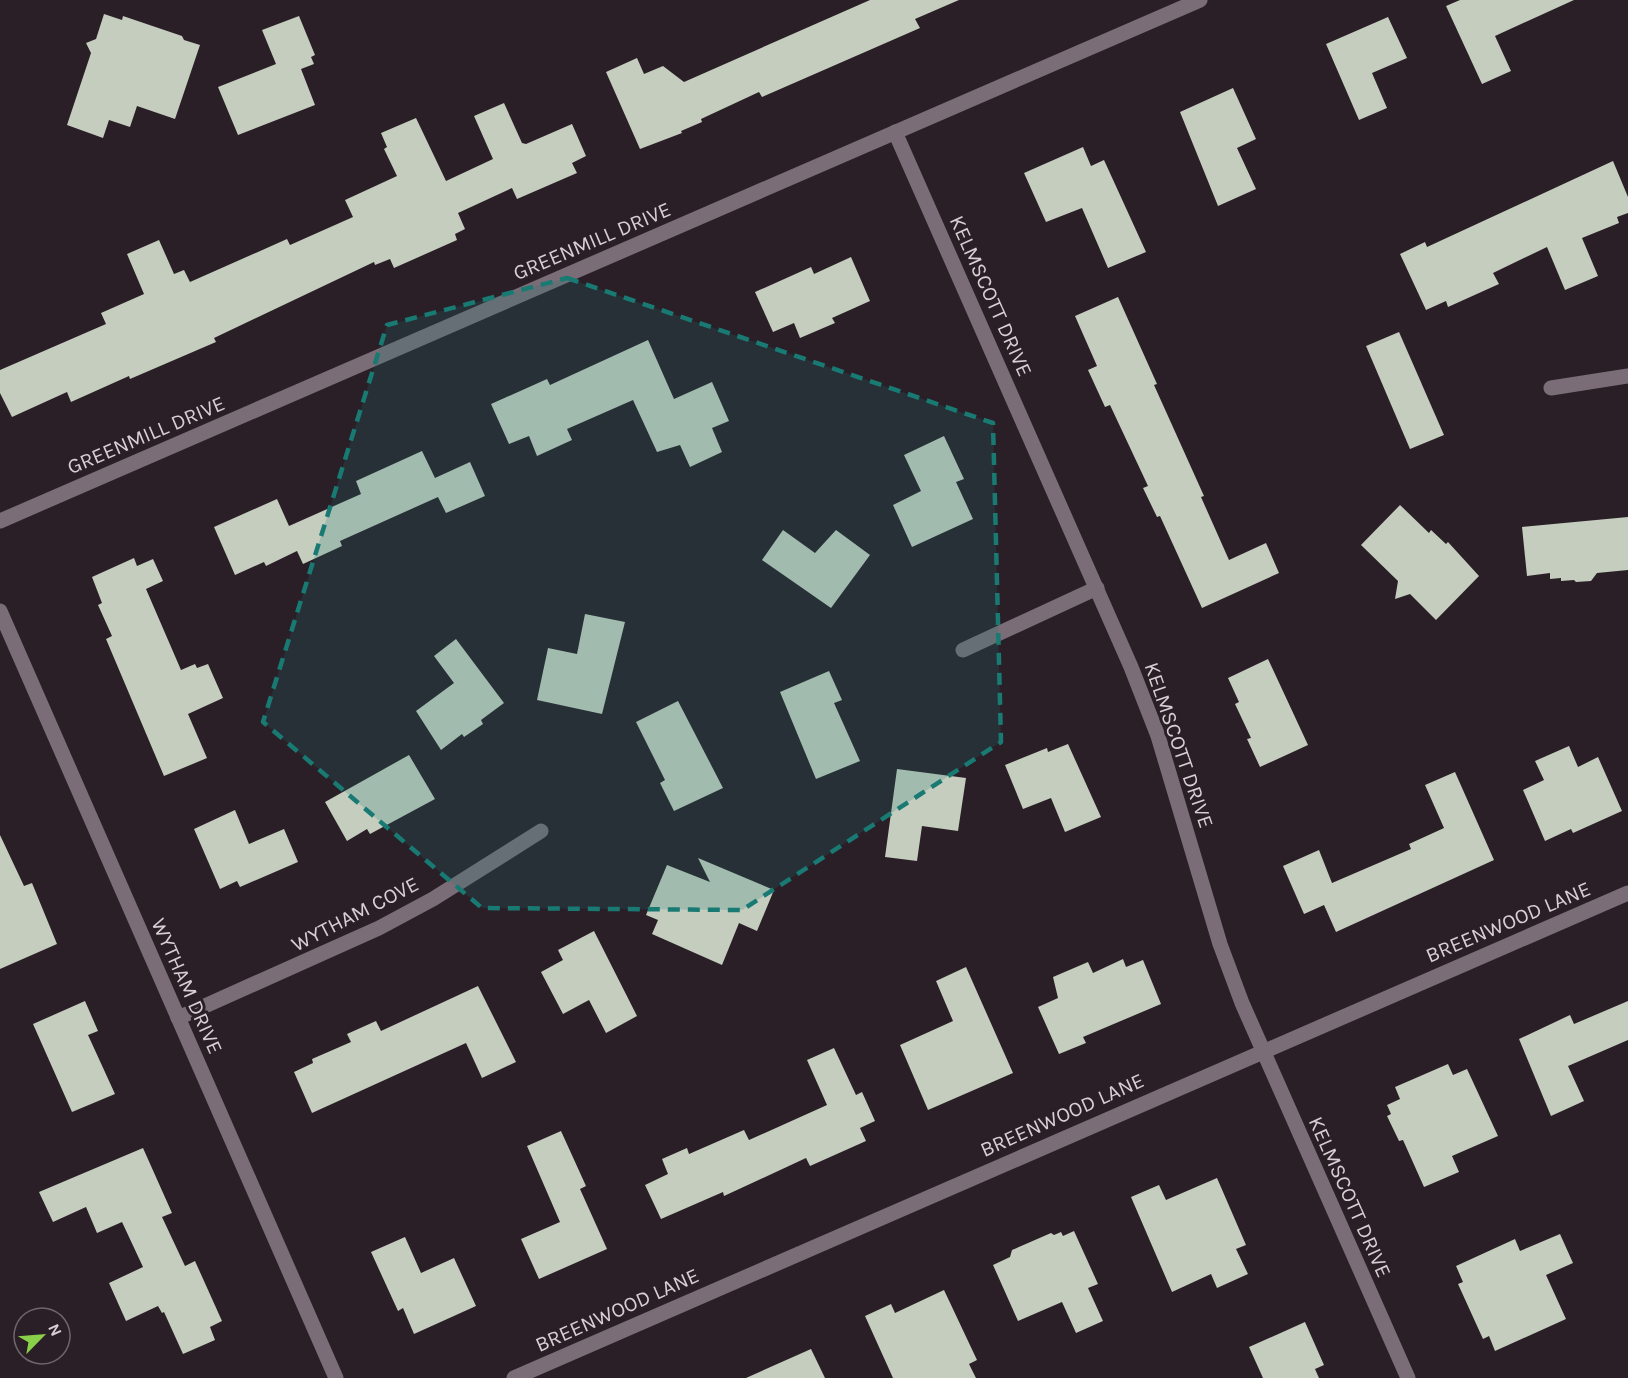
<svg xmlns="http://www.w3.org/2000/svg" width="1628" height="1378" viewBox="0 0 1628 1378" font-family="Karla,sans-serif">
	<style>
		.building { fill: #c4cdbe }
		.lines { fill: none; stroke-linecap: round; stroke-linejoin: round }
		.street { stroke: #7b6d77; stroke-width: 15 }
		.marked { fill: #197a73; fill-opacity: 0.2; stroke: #197a73; stroke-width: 4.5; stroke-dasharray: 12 8; stroke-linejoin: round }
		.labels { text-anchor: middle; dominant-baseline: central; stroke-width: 6; stroke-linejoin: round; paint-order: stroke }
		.street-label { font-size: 21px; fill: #d7cfd5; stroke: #2a1f27 }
	</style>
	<rect width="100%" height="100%" fill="#2a1f27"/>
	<g class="building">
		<path d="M870 0H959L915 19 920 28 762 97 759 92 701 119 702 122 681 131 682 133 640 149 606 72 637 58 644 74 663 66 684 82Z"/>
		<path d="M1460 0H1574L1495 36 1511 71 1482 84 1446 6Z"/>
		<path d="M104 14 122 20 123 16 182 36 184 40 200 45 175 119 137 106 130 127 109 120 103 138 67 125 91 53 86 43 96 39Z"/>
		<path d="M299 16 315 55 311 57 314 64 301 69 315 105 238 135 218 87 276 64 262 30Z"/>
		<path d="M1388 17 1407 58 1372 73 1387 108 1359 120 1326 44Z"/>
		<path d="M1233 88 1256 139 1237 148 1256 189 1218 206 1180 112Z"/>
		<path d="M504 103 522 143 526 144 572 124 586 156 572 163 577 173 517 199 512 188 458 213 465 229 455 234 457 240 394 268 390 259 375 265 374 262 214 338 216 342 130 379 129 376 71 402 67 392 12 417 0 393V370L106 324 101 313 144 294 127 254 159 240 174 274 184 270 190 282 287 239 290 245 353 217 345 200 397 176 384 149 387 147 381 133 416 118 446 181 493 159 474 116Z"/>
		<path d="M1083 147 1091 166 1104 160 1146 252 1108 268 1082 208 1046 222 1024 173Z"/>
		<path d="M1613 161 1628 197V213L1617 217 1619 223 1582 238 1598 276 1565 290 1547 247 1493 273 1499 284 1448 307 1446 301 1426 310 1400 254 1425 242 1427 247Z"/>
		<path d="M851 257 870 301 832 318 835 323 800 338 794 323 773 332 755 292 811 267 814 274Z"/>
		<path d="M1118 297 1157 384 1154 385 1204 496 1201 497 1229 560 1266 543 1279 573 1202 608 1160 516 1157 517 1143 488 1148 486 1110 405 1105 407 1088 370 1097 366 1075 316Z"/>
		<path d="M1399 332 1444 435 1410 449 1366 346Z"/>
		<path d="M648 340 674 399 712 382 729 421 712 428 722 452 690 467 680 445 657 452 633 400 567 429 572 440 537 456 529 436 509 444 491 404 547 379 550 385Z"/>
		<path d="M944 436 964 479 956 482 973 519 912 547 893 505 921 491 904 455Z"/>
		<path d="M422 451 435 478 470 462 485 496 446 513 438 497 340 541 342 546 303 564 297 551 266 566 264 562 235 575 214 527 277 499 289 526 361 494 356 481Z"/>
		<path d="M1400 505 1429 533 1431 530 1446 544 1448 542 1479 576 1436 620 1410 594 1395 599 1398 581 1361 545Z"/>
		<path d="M1628 517V570L1597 573 1591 581 1576 582 1574 580 1561 581V578L1550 579V573L1527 576 1522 527Z"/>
		<path d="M783 530 815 553 836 530 870 555 831 608 762 560Z"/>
		<path d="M134 558 137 566 153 559 163 581 146 589 181 670 195 664 197 668 208 664 223 698 188 714 207 758 164 776 106 639 112 636 98 605 102 603 92 577Z"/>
		<path d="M585 614 625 622 602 714 537 700 548 648 577 654Z"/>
		<path d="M456 639 504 703 481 720 483 724 464 737 462 734 441 750 416 711 454 683 434 656Z"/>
		<path d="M1268 659 1308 745 1260 767 1247 739 1251 738 1235 704 1239 702 1228 678Z"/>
		<path d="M829 671 842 700 834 703 860 761 816 779 780 692Z"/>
		<path d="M678 701 723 788 674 811 660 783 665 780 636 722Z"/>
		<path d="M1068 744 1101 817 1065 832 1051 798 1023 809 1005 765 1047 748 1048 752Z"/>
		<path d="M1569 746 1578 767 1598 757 1622 811 1573 833 1571 829 1545 841 1523 790 1544 780 1535 761Z"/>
		<path d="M409 755 435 799 370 834 367 829 347 841 325 802Z"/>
		<path d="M897 769 966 778 958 831 922 826 917 861 885 857Z"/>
		<path d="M1455 772 1494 860 1336 932 1324 905 1304 914 1283 866 1319 850 1332 883 1411 849 1409 844 1444 828 1425 785Z"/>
		<path d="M235 810 249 844 284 829 298 862 240 887 237 881 220 889 194 829Z"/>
		<path d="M0 835 24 886 32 883 57 944 0 969Z"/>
		<path d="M698 858 774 890 757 931 739 923 722 965 652 934 658 920 646 915 667 865 710 882Z"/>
		<path d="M594 931 637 1016 606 1033 589 1000 563 1014 541 972 563 960 558 950Z"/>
		<path d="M1123 959 1126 967 1143 960 1161 1004 1083 1037 1086 1043 1059 1054 1038 1007 1058 998 1053 977 1088 962 1093 973Z"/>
		<path d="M966 967 1013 1073 928 1110 900 1045 953 1021 936 981Z"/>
		<path d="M478 986 516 1062 482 1078 466 1043 312 1113 294 1072 313 1063 312 1059 351 1042 347 1034 376 1021 381 1031Z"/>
		<path d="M85 1001 98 1031 88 1035 115 1094 72 1112 33 1024Z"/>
		<path d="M1628 1001V1040L1568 1066 1584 1101 1551 1116 1519 1039 1570 1015 1574 1024Z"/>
		<path d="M834 1048 856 1095 862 1092 875 1121 860 1128 866 1141 810 1166 806 1158 724 1196 723 1192 661 1219 645 1185 668 1174 662 1159 687 1148 689 1154 744 1130 749 1140 827 1105 807 1060Z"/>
		<path d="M1448 1064 1453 1075 1467 1069 1498 1136 1452 1156 1459 1172 1424 1187 1403 1140 1399 1141 1387 1116 1391 1114 1387 1105 1400 1099 1395 1087Z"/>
		<path d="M561 1131 586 1186 580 1189 607 1249 539 1279 521 1239 560 1222 527 1146Z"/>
		<path d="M143 1148 172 1213 162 1217 185 1266 195 1261 222 1321 210 1327 215 1340 183 1354 164 1312 162 1313 158 1306 126 1321 109 1283 143 1267 122 1222 97 1233 86 1207 53 1222 39 1192Z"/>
		<path d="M1217 1178 1246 1245 1236 1249 1248 1274 1217 1288 1211 1274 1172 1292 1131 1197 1159 1185 1166 1200Z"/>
		<path d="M1074 1231 1098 1284 1088 1288 1103 1321 1076 1333 1062 1302 1018 1321 993 1265 1010 1257 1012 1250 1051 1233 1054 1235 1061 1232 1063 1236Z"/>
		<path d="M1560 1234 1573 1263 1546 1275 1566 1319 1495 1351 1489 1336 1483 1339 1458 1284 1463 1282 1456 1266 1515 1239 1520 1251Z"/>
		<path d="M405 1237 421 1273 454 1258 476 1306 414 1334 403 1308 398 1311 371 1252Z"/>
		<path d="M944 1290 977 1360 969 1364 976 1378H893L865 1316 891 1304 895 1313Z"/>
		<path d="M1305 1322 1324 1365 1315 1369 1319 1378H1263L1249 1347Z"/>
		<path d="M811 1349 825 1378H746Z"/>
	</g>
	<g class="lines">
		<g class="street">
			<path d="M895 132 1131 667 1158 736 1220 944 1242 1003 1408 1378"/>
			<path d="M1551 388 1628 376"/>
			<path d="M0 521 1200 0"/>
			<path d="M0 611 336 1378"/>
			<path d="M963 650 1097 588"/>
			<path d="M178 1018 379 928 433 899 541 831"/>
			<path d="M514 1378 1628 893"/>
		</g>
	</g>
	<path class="marked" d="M567 278 993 423 1001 742 742 910 482 908 263 722 387 325Z"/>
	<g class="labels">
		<g class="street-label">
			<text transform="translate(592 241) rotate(-23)">GREENMILL DRIVE</text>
			<text transform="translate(991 296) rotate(66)">KELMSCOTT DRIVE</text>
			<text transform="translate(146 435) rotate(-23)">GREENMILL DRIVE</text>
			<text transform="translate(1179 745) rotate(71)">KELMSCOTT DRIVE</text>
			<text transform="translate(355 914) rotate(-27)">WYTHAM COVE</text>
			<text transform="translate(1508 922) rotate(-23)">BREENWOOD LANE</text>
			<text transform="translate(187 986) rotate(66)">WYTHAM DRIVE</text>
			<text transform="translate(1062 1115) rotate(-24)">BREENWOOD LANE</text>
			<text transform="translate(1350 1197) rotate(66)">KELMSCOTT DRIVE</text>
			<text transform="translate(617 1310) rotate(-24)">BREENWOOD LANE</text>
		</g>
	</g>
	<g transform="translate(42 1336) rotate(65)"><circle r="28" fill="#2a1f27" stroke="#6f656d" stroke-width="1.5"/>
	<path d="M0-4.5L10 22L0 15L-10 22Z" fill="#89cf49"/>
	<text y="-9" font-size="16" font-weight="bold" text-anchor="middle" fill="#d7cfd5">N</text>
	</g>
</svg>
